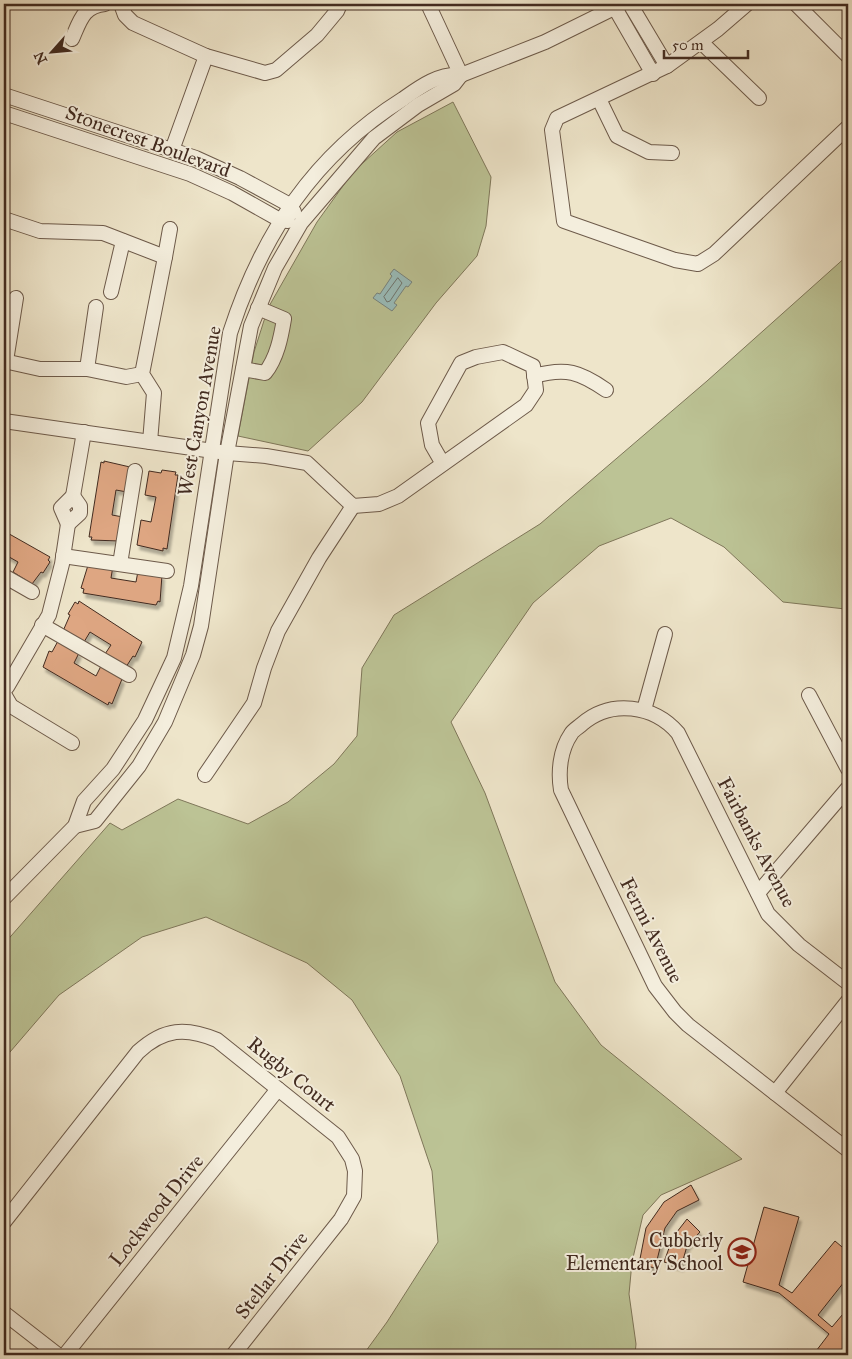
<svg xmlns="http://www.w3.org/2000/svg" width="852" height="1359" viewBox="0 0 852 1359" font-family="'IM FELL Great Primer',serif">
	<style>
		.green { fill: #bcc395; stroke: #7f775a }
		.water { fill: #9abebc; stroke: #77837e }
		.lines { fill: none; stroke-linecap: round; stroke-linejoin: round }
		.shore { stroke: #6e746e; stroke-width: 1 }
		.building { fill: #dea682; stroke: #422b20; filter: url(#shadow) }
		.minor-casing { stroke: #6d5a4a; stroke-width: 16 }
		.minor { stroke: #f4eedd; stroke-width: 14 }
		.labels { text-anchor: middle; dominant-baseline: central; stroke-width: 4; stroke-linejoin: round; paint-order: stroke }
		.street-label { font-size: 20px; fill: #422b20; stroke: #f4eedd }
		.poi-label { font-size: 20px; fill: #422b20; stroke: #f4eedd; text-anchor: end }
	</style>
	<defs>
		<filter id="shadow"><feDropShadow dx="2.5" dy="4.5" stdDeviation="1" flood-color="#0004"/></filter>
	</defs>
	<rect width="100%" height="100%" fill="#eee5ca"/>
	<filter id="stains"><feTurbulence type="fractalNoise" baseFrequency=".004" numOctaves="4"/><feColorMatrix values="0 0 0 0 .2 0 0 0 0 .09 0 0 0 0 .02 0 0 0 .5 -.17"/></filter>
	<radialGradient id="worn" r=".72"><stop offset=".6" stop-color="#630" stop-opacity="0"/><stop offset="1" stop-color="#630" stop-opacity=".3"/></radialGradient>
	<g class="green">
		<path d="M453 102 491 177 486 226 477 256 436 303 362 402 308 451 238 436 254 352 268 308 317 222 353 172 397 132Z"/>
		<path d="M848 255V613L845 609 783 602 724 547 671 518 599 546 533 603 451 722 485 793 555 982 601 1045 742 1159 661 1195 643 1215 632 1262 629 1294 636 1344 635 1355H363L387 1322 438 1242 432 1171 400 1076 352 1000 307 963 206 917 142 937 59 995 4 1059V944L110 823 122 830 178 799 248 824 288 802 334 764 357 736 362 668 394 615 540 524 707 381Z"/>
	</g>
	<path class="water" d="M394 269 412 282 408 287 406 286 394 303 397 305 392 311 373 298 377 293 380 294 392 276 390 274Z"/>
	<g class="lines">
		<path class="shore" d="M398 278 402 283 390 301 387 302 384 297Z"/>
	</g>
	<g class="building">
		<path d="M104 461 130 467 127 492 116 490 112 515 123 517 119 541 91 540 92 537H89L101 462 104 463Z"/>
		<path d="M162 470 176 472 175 475H178L167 549 163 548V551L137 545 141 520 151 522 156 497 145 495 149 471 161 473Z"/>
		<path d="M4 531 50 557 48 560 50 562 43 573 41 572 32 584 13 572 18 562 4 554Z"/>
		<path d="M89 562 113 566 111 578 136 582 138 571 162 575 160 602 158 601 156 605 83 593 84 589 81 588Z"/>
		<path d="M79 601 142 642 135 657 133 656 126 667 105 654 111 645 90 632 84 642 63 631 70 615 68 614 75 602 78 604Z"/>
		<path d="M58 641 79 653 74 663 96 676 101 666 122 679 112 704 109 702 108 705 43 667 49 651 52 652Z"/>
		<path d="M691 1185 699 1200 677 1211 665 1228 655 1268 639 1264 646 1228 664 1202Z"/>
		<path d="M764 1207 799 1217 779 1285 792 1293 835 1241 848 1252V1277L818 1315 832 1327 848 1308V1355H813L829 1334 779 1293 743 1282Z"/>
		<path d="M687 1219 700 1232 687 1246 681 1267 664 1262 673 1237Z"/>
		<path d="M787 1349 794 1355H783Z"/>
	</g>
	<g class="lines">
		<g class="minor-casing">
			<g id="minor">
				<path d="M121 4 125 15 133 23 206 56 265 73 276 70 317 35 337 11 340 4"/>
				<path d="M428 4 461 75"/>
				<path d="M630 4 667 66"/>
				<path d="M747 4 718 29 667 66 557 118 552 130 564 221 675 260 698 264 714 254 848 127"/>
				<path d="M796 4 848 56"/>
				<path d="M615 8 653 74"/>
				<path d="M72 39C80 21 83 6 105 4"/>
				<path d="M701 42 759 98"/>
				<path d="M4 95 196 158 240 178 290 205 294 212"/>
				<path d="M599 99 617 136 649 152 672 153"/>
				<path d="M4 113 190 174 232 193 280 220 288 221"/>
				<path d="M172 150 206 56"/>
				<path d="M4 219 40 231 103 233 165 257 142 374 154 393 150 442"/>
				<path d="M165 257 170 229"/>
				<path d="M111 292 123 241"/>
				<path d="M4 361 40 369H87L126 377 142 374"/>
				<path d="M6 361 16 298"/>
				<path d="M87 369 96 307"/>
				<path d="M243 369 265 373C277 358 281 337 284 319L258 308"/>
				<path d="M534 376C566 367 580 372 606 390"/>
				<path d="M4 421 227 453 266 456 307 463 353 506 379 504 398 496 526 405 536 390 533 366 503 352 476 357 461 363 428 423 432 445 443 464"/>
				<path d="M73 496 80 506V513L68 524 61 508Z"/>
				<path d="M73 496 84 432"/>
				<path d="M63 556 167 571"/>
				<path d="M120 564 135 471"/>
				<path d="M4 576 32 592"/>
				<path d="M42 625 129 675"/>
				<path d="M4 688 7 687 49 615 62 564 68 524"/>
				<path d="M4 694 11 706 72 743"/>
				<path d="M809 695 848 769"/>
				<path d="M644 710 665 634"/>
				<path d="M205 775 254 703 264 668 278 631 319 558 353 506"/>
				<path d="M75 826 95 821 139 766 165 722 193 655 201 626 227 453 251 326 275 268 301 223 374 138 418 105 454 84 461 75"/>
				<path d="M758 893 848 788"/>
				<path d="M4 898 75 826 84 801 113 769 145 720 174 658 191 586 230 333C262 234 314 155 403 99 420 87 439 73 461 75L545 42 622 4"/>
				<path d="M848 983 799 945 768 914 678 733C654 705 611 699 582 724 579 727 573 730 571 734 560 750 558 772 561 790L655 986 675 1012 688 1025 848 1150"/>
				<path d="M775 1093 848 1001"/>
				<path d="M4 1222 138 1052C164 1028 186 1027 217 1040L338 1137 352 1159 355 1171 354 1196 341 1219 233 1355"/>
				<path d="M4 1313 58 1355"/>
				<path d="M65 1355 278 1089"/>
			</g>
		</g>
		<use href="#minor" class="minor"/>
	</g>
	<defs>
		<g id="school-ring" transform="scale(1.4375)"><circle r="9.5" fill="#f4eedd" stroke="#8f2418" stroke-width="1.5"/><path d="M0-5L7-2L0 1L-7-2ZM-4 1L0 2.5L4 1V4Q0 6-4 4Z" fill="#8f2418"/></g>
	</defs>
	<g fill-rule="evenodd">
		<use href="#school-ring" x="742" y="1252"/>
	</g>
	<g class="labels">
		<g class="street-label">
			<text transform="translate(148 141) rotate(20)">Stonecrest Boulevard</text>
			<text transform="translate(199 411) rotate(-80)">West Canyon Avenue</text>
			<text transform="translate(757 842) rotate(62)">Fairbanks Avenue</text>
			<text transform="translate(652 930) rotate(63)">Fermi Avenue</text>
			<text transform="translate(292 1074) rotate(39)">Rugby Court</text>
			<text transform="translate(156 1210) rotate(-51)">Lockwood Drive</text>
			<text transform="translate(271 1275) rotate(-52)">Stellar Drive</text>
		</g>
		<g class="poi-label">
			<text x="723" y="1240">Cubberly<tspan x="723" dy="23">Elementary School</tspan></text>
		</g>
	</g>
	<rect width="852" height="1359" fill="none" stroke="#eee5ca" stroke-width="20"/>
	<rect x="5" y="5" width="842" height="1349" fill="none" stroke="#422b20" stroke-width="2.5"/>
	<rect x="10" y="10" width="832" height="1339" fill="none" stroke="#422b20"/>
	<g transform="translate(52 52) rotate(243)" stroke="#f4eedd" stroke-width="4" paint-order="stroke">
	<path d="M0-4L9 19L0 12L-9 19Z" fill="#422b20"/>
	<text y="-8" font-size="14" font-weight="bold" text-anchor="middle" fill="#422b20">N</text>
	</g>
	<path d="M664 50v8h84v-8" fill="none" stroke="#422b20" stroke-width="2.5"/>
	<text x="672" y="50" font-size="15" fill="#422b20" stroke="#f4eedd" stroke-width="4" paint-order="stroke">50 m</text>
	<rect width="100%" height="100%" filter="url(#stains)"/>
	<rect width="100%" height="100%" fill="url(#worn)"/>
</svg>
